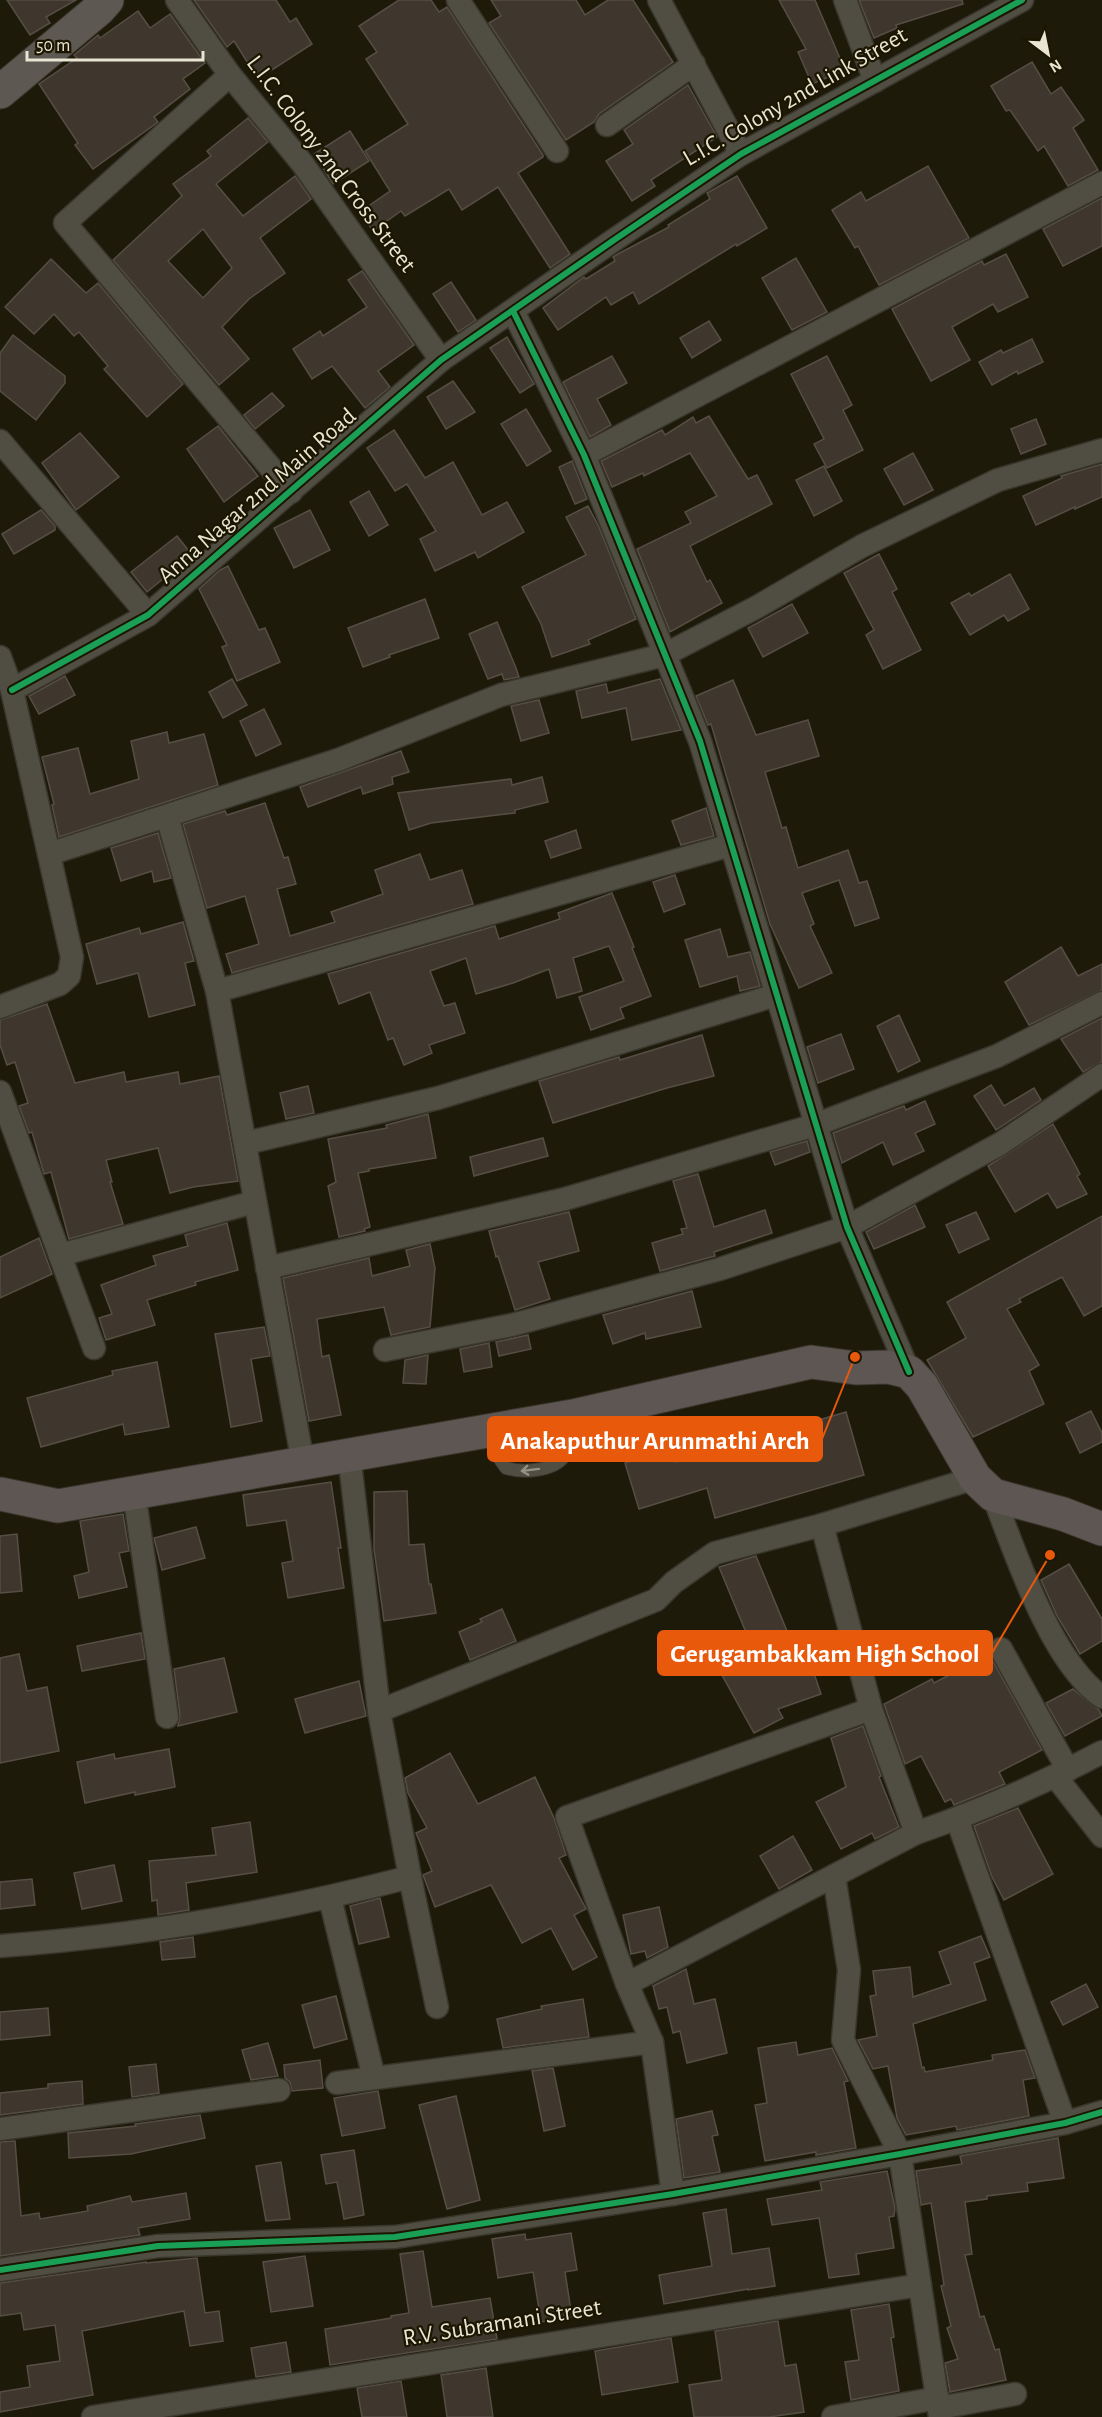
<svg xmlns="http://www.w3.org/2000/svg" width="1102" height="2417" viewBox="0 0 1102 2417" font-family="'Alegreya Sans',sans-serif">
	<style>
		.building { fill: #3f372d; stroke: #564e44; stroke-width: 1.5; fill-rule: evenodd }
		.lines { fill: none; stroke-linecap: round; stroke-linejoin: round }
		.lane-casing { stroke: #39362c; stroke-width: 14 }
		.street-casing { stroke: #39362c; stroke-width: 25 }
		.secondary-casing { stroke: #39362c; stroke-width: 35 }
		.primary-casing { stroke: #39362c; stroke-width: 35 }
		.lane { stroke: #504e42; stroke-width: 12 }
		.street { stroke: #504e42; stroke-width: 22 }
		.secondary { stroke: #5d5851; stroke-width: 33 }
		.primary { stroke: #5d5652; stroke-width: 33 }
		.cycleway-casing { stroke: #1c1600; stroke-width: 10 }
		.cycleway { stroke: #1a9f57; stroke-width: 6 }
		.oneway { stroke: #949283 }
		.labels { text-anchor: middle; dominant-baseline: central; stroke-width: 4.5; stroke-linejoin: round; paint-order: stroke }
		.street-label { font-size: 24px; fill: #e8e5d3; stroke: #1c1600 }
		.leader { fill: none; stroke: #e8590c; stroke-width: 2 }
		.callout-dot { fill: #e8590c; stroke: #1c1600; stroke-width: 2 }
		.callout { fill: #e8590c; stroke: #e8590c; stroke-width: 2 }
		.callout-label { font-size: 26px; text-anchor: middle; font-weight: bold; fill: #fff }
	</style>
	<rect width="100%" height="100%" fill="#1d1a0a"/>
	<g class="building">
		<path d="M7 0H76L46 17 50 23 30 35Z"/>
		<path d="M194 0H276L290 22 296 18 312 44 258 79 234 41 227 47Z"/>
		<path d="M399 0H431L439 12 447 7 543 155V157L518 173 570 254 550 268 498 187 462 210 449 189 405 216 401 211 373 231 360 212 390 191 365 151 408 124 366 59 377 52 359 26Z"/>
		<path d="M491 0H576L585 15 608 0H633L673 62 599 114 594 122 566 140 489 23 501 16Z"/>
		<path d="M779 0H815L845 70 812 84 798 52 806 49Z"/>
		<path d="M859 0H962L963 4 896 25 897 28 874 38Z"/>
		<path d="M138 11 150 28 170 14 205 63 183 79 190 89 154 117 158 122 93 169 75 145 78 143 39 84 77 58 74 55 98 35 100 38Z"/>
		<path d="M1032 62 1051 94 1061 87 1084 120 1073 128 1098 170 1068 186 1044 146 1038 151 1010 110 1006 111 991 86Z"/>
		<path d="M688 85 717 137 651 180 655 186 632 201 606 161 633 144 624 130Z"/>
		<path d="M248 118 268 142 216 184 243 216 295 176 311 199 260 238 285 273 249 299 222 327 249 359 219 385 113 260 182 196 173 184 211 156 207 151ZM203 229 232 268 203 298 168 261Z"/>
		<path d="M350 131 369 161 333 184 314 154Z"/>
		<path d="M928 166 969 238 879 285 858 246 855 248 832 210 861 192 866 201Z"/>
		<path d="M737 176 767 228 737 246 736 244 639 304 633 292 611 305 606 297 558 330 543 308 584 277 586 279 615 261 613 257 618 254 669 227 668 225 710 199 707 193Z"/>
		<path d="M1102 198V246L1063 266 1043 229Z"/>
		<path d="M1006 254 1028 297 998 312 993 304 952 327 970 360 931 381 892 309 982 261 984 265Z"/>
		<path d="M796 258 827 312 792 330 762 278Z"/>
		<path d="M51 259 86 293 98 283 183 384 147 417 104 369 108 366 79 332 74 336 54 314 34 334 5 307Z"/>
		<path d="M362 271 414 345 378 371 390 387 365 408 332 366 312 379 293 349 320 331 323 336 367 307 348 280Z"/>
		<path d="M451 282 476 320 458 332 433 294Z"/>
		<path d="M709 321 721 340 692 358 680 338Z"/>
		<path d="M13 335 65 376V383L36 420 0 391V353Z"/>
		<path d="M507 337 534 384 520 393 490 348Z"/>
		<path d="M1032 339 1043 362 1018 374 1017 371 992 385 979 362 1001 350 1003 353Z"/>
		<path d="M612 356 627 383 597 399 611 425 590 437 563 382Z"/>
		<path d="M827 356 852 405 843 410 863 450 827 468 814 444 824 439 791 374Z"/>
		<path d="M453 381 475 412 446 429 427 397Z"/>
		<path d="M272 393 284 406 255 429 244 415Z"/>
		<path d="M526 409 551 451 527 466 501 424Z"/>
		<path d="M709 416 748 479 757 475 772 504 690 546 707 582 710 580 722 603 670 632 637 549 691 523 685 512 717 496 690 453 644 476 643 473 612 487 601 461 662 430 665 435 693 417 696 423Z"/>
		<path d="M1036 419 1046 444 1021 454 1011 429Z"/>
		<path d="M218 426 258 476 224 502 187 449Z"/>
		<path d="M394 430 425 478 453 462 482 515 507 502 524 532 478 558 475 552 435 571 420 539 436 531 407 484 395 491 367 448Z"/>
		<path d="M80 433 119 477 76 510 42 463Z"/>
		<path d="M913 453 933 490 904 505 884 469Z"/>
		<path d="M572 461 587 499 575 504 559 467Z"/>
		<path d="M1102 464V497L1075 509V507L1036 525 1023 496 1062 478 1061 476Z"/>
		<path d="M824 466 842 501 814 516 796 480Z"/>
		<path d="M369 491 388 525 369 536 350 502Z"/>
		<path d="M588 506 599 527 636 619 588 640 590 644 552 657 541 624 522 587 586 555 566 517Z"/>
		<path d="M41 510 55 526V530L14 554 2 534Z"/>
		<path d="M310 510 330 550 294 568 274 528Z"/>
		<path d="M177 536 192 555 147 592 131 572Z"/>
		<path d="M879 554 897 589 892 592 921 650 883 669 866 635 874 630 844 573Z"/>
		<path d="M228 566 259 630 265 628 280 662 237 681 222 647 227 645 199 589 220 570Z"/>
		<path d="M1010 574 1029 609 1008 621 1004 615 970 635 951 603 969 593 971 596Z"/>
		<path d="M425 599 439 638 389 655 390 657 363 667 348 628Z"/>
		<path d="M792 604 808 633 763 657 748 628Z"/>
		<path d="M497 622 516 668 519 677 504 680 502 674 488 679 469 634Z"/>
		<path d="M65 676 75 695 39 714 29 696Z"/>
		<path d="M232 679 247 705 223 718 209 692Z"/>
		<path d="M660 679 681 730 632 740 626 708 582 718 576 691 606 684 608 693Z"/>
		<path d="M733 680 756 735 808 720 819 756 765 772 782 828 786 827 798 868 848 850 859 883 867 881 879 918 855 926 839 880 802 893 814 924 810 926 832 973 799 988 770 924 711 724 708 725 696 696Z"/>
		<path d="M539 700 549 733 521 741 511 706Z"/>
		<path d="M264 709 281 744 256 756 240 721Z"/>
		<path d="M167 732 169 743 204 734 218 785 59 837 52 805 54 804 42 757 78 748 90 794 139 779 131 741Z"/>
		<path d="M401 751 409 772 392 777 393 784 363 794 361 787 308 807 300 787Z"/>
		<path d="M542 777 548 802 515 810V813L431 823 409 830 398 793 511 779 512 785Z"/>
		<path d="M265 803 284 858 288 857 296 884 277 889 290 936 335 922 331 912 383 894 375 870 420 854 430 880 462 870 473 904 232 973 226 954 259 944 245 896 207 908 183 824 225 811 227 815Z"/>
		<path d="M706 808 714 836 681 845 672 821Z"/>
		<path d="M576 830 581 848 551 858 545 841Z"/>
		<path d="M158 833 171 878 154 882 152 871 121 881 111 848Z"/>
		<path d="M675 875 685 904 664 912 653 882Z"/>
		<path d="M612 893 634 947 632 948 651 996 620 1008 624 1018 591 1030 579 997 624 981 609 946 573 958 582 991 557 998 549 969 513 983 476 994 466 958 430 971 444 1006 455 1003 465 1033 429 1045 432 1053 404 1065 393 1038 388 1040 370 992 339 1004 328 974 495 926 499 939 560 919 558 913Z"/>
		<path d="M183 922 194 961 185 963 195 1005 149 1017 138 973 97 984 86 944 139 928 141 934Z"/>
		<path d="M720 929 728 957 750 952 760 986 740 991 737 976 700 987 685 940Z"/>
		<path d="M1061 947 1078 976 1102 964V990L1029 1025 1005 982Z"/>
		<path d="M47 1004 75 1083 124 1072 126 1082 178 1072 180 1084 219 1076 238 1181 193 1187 170 1193 158 1148 106 1160 112 1182H110L123 1224 69 1239 51 1172 44 1174 32 1132 29 1133 19 1106 28 1103 15 1062 7 1065 0 1045V1020Z"/>
		<path d="M899 1015 920 1061 898 1072 877 1026Z"/>
		<path d="M1102 1018V1062L1083 1072 1061 1039Z"/>
		<path d="M841 1034 854 1069 818 1083 807 1047Z"/>
		<path d="M702 1035 714 1076 667 1088 553 1123 539 1081 619 1057 620 1060Z"/>
		<path d="M991 1085 1004 1106 1034 1088 1041 1100 996 1130 974 1096Z"/>
		<path d="M308 1086 314 1113 286 1119 280 1093Z"/>
		<path d="M925 1101 935 1124 915 1133 924 1151 893 1165 883 1142 842 1163 833 1133 904 1106 906 1110Z"/>
		<path d="M428 1114 436 1158 369 1169V1171L358 1173 370 1227 364 1229 365 1231 339 1237 328 1186 336 1182 328 1139 387 1128 386 1125Z"/>
		<path d="M1053 1124 1080 1174 1077 1176 1087 1194 1057 1208 1048 1193 1015 1212 988 1166Z"/>
		<path d="M543 1138 548 1156 474 1176 470 1157Z"/>
		<path d="M807 1141 810 1152 775 1165 770 1152Z"/>
		<path d="M698 1174 714 1227 765 1210 772 1233 714 1252 715 1256 660 1271 652 1243 683 1234 681 1229 687 1228 673 1181Z"/>
		<path d="M915 1205 925 1227 874 1249 866 1232Z"/>
		<path d="M569 1212 579 1251 538 1262 550 1299 515 1310 498 1256 496 1257 489 1231Z"/>
		<path d="M976 1212 989 1239 959 1253 946 1225Z"/>
		<path d="M1102 1216V1306L1084 1316 1062 1277 1019 1299 1021 1302 1007 1309 1039 1365 1029 1371 1044 1404 973 1437 927 1360 966 1338 947 1302Z"/>
		<path d="M227 1223 238 1270 195 1282 196 1285 147 1300 155 1325 106 1340 99 1318 112 1314 101 1285 156 1265 153 1256 188 1246 185 1235Z"/>
		<path d="M39 1238 52 1274 0 1298V1257Z"/>
		<path d="M430 1244 435 1268 430 1327 391 1335 384 1307 317 1319 322 1357 329 1355 341 1415 309 1421 283 1278 369 1258 372 1276 410 1266 406 1250Z"/>
		<path d="M692 1291 701 1327 646 1339 645 1333 613 1344 603 1315Z"/>
		<path d="M264 1327 270 1356 251 1359 262 1421 231 1427 215 1334Z"/>
		<path d="M528 1335 531 1349 499 1356 496 1342Z"/>
		<path d="M489 1343 492 1367 464 1372 460 1349Z"/>
		<path d="M428 1355 426 1384 403 1383 405 1360Z"/>
		<path d="M157 1362 169 1427 125 1435 123 1424 41 1447 27 1398 113 1375 112 1371Z"/>
		<path d="M1091 1411 1102 1433V1442L1080 1453 1066 1423Z"/>
		<path d="M846 1412 864 1475 715 1518 707 1488 639 1509 625 1463 672 1449 676 1462Z"/>
		<path d="M331 1482 341 1548H338L344 1588 288 1598 282 1563 293 1561 286 1520 247 1526 243 1495Z"/>
		<path d="M407 1491 409 1545 424 1544 429 1584H431L436 1613 384 1621 374 1549V1492Z"/>
		<path d="M123 1514 129 1551 119 1553 127 1587 79 1598 74 1576 89 1572 80 1521Z"/>
		<path d="M196 1527 205 1558 162 1570 154 1538Z"/>
		<path d="M17 1534 22 1591 0 1593V1536Z"/>
		<path d="M756 1556 794 1648 804 1644 821 1694 778 1709 783 1718 754 1733 717 1666 752 1647 719 1567Z"/>
		<path d="M1069 1564 1102 1619V1641L1080 1654 1057 1616 1041 1580Z"/>
		<path d="M502 1609 516 1641 470 1660 459 1632 482 1622 480 1619Z"/>
		<path d="M141 1633 145 1659 82 1671 77 1646Z"/>
		<path d="M19 1654 27 1691 47 1687 59 1751 0 1763V1658Z"/>
		<path d="M989 1654 1042 1750 999 1772 1005 1784 954 1805 951 1799 945 1802 921 1756 905 1764 884 1704 932 1679 934 1683Z"/>
		<path d="M224 1658 237 1712 178 1726 180 1715 174 1669Z"/>
		<path d="M359 1681 366 1716 305 1733 295 1699Z"/>
		<path d="M1073 1689 1099 1710 1102 1716 1065 1736 1046 1703Z"/>
		<path d="M863 1726 881 1776 879 1777 899 1827 875 1839 872 1833 841 1849 816 1802 846 1787 831 1738Z"/>
		<path d="M169 1749 175 1787 135 1795V1792L85 1803 77 1762 114 1754 115 1759Z"/>
		<path d="M450 1753 478 1804 535 1777 554 1818 566 1855 559 1858 586 1909 574 1915 597 1957 573 1970 551 1928 522 1943 491 1885 435 1907 423 1875 432 1871 416 1833 427 1828 408 1793 405 1778Z"/>
		<path d="M1018 1808 1053 1874 1004 1900 992 1877 974 1826Z"/>
		<path d="M250 1822 257 1872 186 1883 189 1910 158 1915 157 1900 152 1901 149 1861 216 1855 212 1828Z"/>
		<path d="M793 1836 812 1870 779 1889 760 1856Z"/>
		<path d="M114 1865 122 1901 82 1909 74 1873Z"/>
		<path d="M32 1879 35 1905 0 1909V1882Z"/>
		<path d="M380 1898 389 1937 359 1944 350 1906Z"/>
		<path d="M659 1907 668 1947 647 1958 645 1951 631 1954 623 1915Z"/>
		<path d="M981 1936 990 1957 974 1963 986 2000 913 2024 922 2068 924 2067 925 2072 993 2060 992 2055 1025 2050 1035 2078 1023 2080 1029 2116 957 2130 956 2126 906 2135 897 2118 888 2066 873 2069 858 2040 877 2036 870 1996 876 1995 873 1971 910 1967 913 1997 951 1984 939 1952Z"/>
		<path d="M193 1937 195 1957 162 1960 160 1942Z"/>
		<path d="M686 1969 694 2004 715 1999 727 2053 687 2063 680 2031 673 2033 667 2007 659 2009 653 1986Z"/>
		<path d="M1086 1984 1098 2007 1063 2025 1051 2002Z"/>
		<path d="M336 1996 347 2039 314 2048 302 2005Z"/>
		<path d="M583 1999 589 2037 503 2048 497 2019 542 2009 541 2006Z"/>
		<path d="M48 2008 50 2035 0 2040V2012Z"/>
		<path d="M796 2042 798 2055 832 2048 848 2081 844 2082 856 2148 816 2155V2152L765 2161 755 2105 767 2103 758 2048Z"/>
		<path d="M268 2043 278 2076 251 2080 242 2050Z"/>
		<path d="M320 2060 323 2088 292 2091 290 2082 285 2078 284 2065Z"/>
		<path d="M156 2064 159 2093 132 2097 129 2067Z"/>
		<path d="M553 2068 565 2126 544 2131 532 2071Z"/>
		<path d="M82 2081 83 2104 0 2115V2093L48 2088V2084Z"/>
		<path d="M378 2091 385 2128 342 2136 334 2098Z"/>
		<path d="M456 2096 480 2200 447 2209 419 2105Z"/>
		<path d="M712 2111 718 2135 712 2136 720 2172 684 2178 676 2119Z"/>
		<path d="M200 2115 205 2138 131 2154 69 2158 68 2133 136 2126 135 2124Z"/>
		<path d="M1058 2138 1064 2178 1027 2183 1028 2191 987 2196V2199L965 2202 972 2254 965 2255 980 2317 984 2316 995 2350 999 2349 1006 2380 950 2392 945 2363 958 2359 947 2328 951 2326 941 2286 944 2285 931 2203 921 2205 916 2171 962 2164 960 2156Z"/>
		<path d="M15 2141 21 2216 39 2213 40 2219 88 2211 87 2206 130 2196 132 2202 186 2193 190 2219 138 2228 140 2235 0 2256V2142Z"/>
		<path d="M354 2150 364 2215 344 2219 337 2182 326 2184 321 2155Z"/>
		<path d="M281 2162 290 2219 266 2221 256 2166Z"/>
		<path d="M887 2171 895 2208 894 2216 889 2217 894 2248 856 2254 859 2274 829 2278 819 2218 772 2225 767 2199 822 2190 820 2182Z"/>
		<path d="M726 2209 732 2254 769 2248 775 2286 748 2290V2289L664 2304 659 2275 712 2266 703 2213Z"/>
		<path d="M571 2233 577 2270 565 2272 572 2317 541 2322 533 2272 498 2278 492 2239 525 2234 526 2240Z"/>
		<path d="M423 2251 432 2307 490 2298 497 2339 330 2365 325 2329 391 2318V2316L409 2313 400 2254Z"/>
		<path d="M305 2256 313 2306 271 2312 263 2262Z"/>
		<path d="M197 2258 205 2313 219 2311 223 2341 190 2346 184 2311 82 2331 93 2395 0 2412V2392L30 2387 27 2366 60 2361 55 2325 24 2330 21 2313 0 2316V2283L146 2262V2263Z"/>
		<path d="M889 2304 894 2337 891 2338 899 2391 851 2400 845 2362 859 2360 851 2310Z"/>
		<path d="M778 2321 785 2366 796 2364 804 2412 769 2417H694L689 2385 722 2380 715 2331Z"/>
		<path d="M671 2338 678 2382 602 2395 595 2351Z"/>
		<path d="M286 2342 291 2372 256 2377 251 2348Z"/>
		<path d="M486 2368 493 2417H447L441 2375Z"/>
		<path d="M401 2381 407 2417H362L357 2388Z"/>
	</g>
	<g class="lines">
		<g class="lane-casing">
			<path id="lane" d="M493 1432 499 1458 506 1468C523 1473 559 1472 567 1451 571 1441 571 1428 573 1417"/>
		</g>
		<g class="street-casing">
			<g id="street">
				<path d="M177 0 230 75 302 163 441 360"/>
				<path d="M458 0 557 151"/>
				<path d="M659 0 741 154"/>
				<path d="M845 0 875 81"/>
				<path d="M230 75 65 223 291 492"/>
				<path d="M607 125 694 64"/>
				<path d="M513 311 584 455 700 741 847 1227 909 1372"/>
				<path d="M0 441 148 615"/>
				<path d="M584 455 1102 183"/>
				<path d="M0 657 12 690 72 957 69 976 60 984 0 1007"/>
				<path d="M12 690 148 615 441 360 614 240 741 154 1022 0"/>
				<path d="M167 816 217 991 303 1463"/>
				<path d="M49 854 338 760 501 695 664 655 757 607 862 546 998 480 1102 450"/>
				<path d="M217 991 731 845"/>
				<path d="M0 1092 94 1348"/>
				<path d="M246 1143 438 1098 776 995"/>
				<path d="M60 1255 254 1202"/>
				<path d="M267 1268 565 1199 815 1125 997 1056 1102 1003"/>
				<path d="M385 1350 512 1325 720 1269 847 1227 1000 1144 1102 1075"/>
				<path d="M349 1454 379 1711 410 1877 437 2007"/>
				<path d="M134 1493 167 1717"/>
				<path d="M993 1495C1015 1552 1051 1662 1102 1697"/>
				<path d="M1001 1649 1068 1770"/>
				<path d="M871 1709 916 1833"/>
				<path d="M379 1711 656 1600 674 1582 715 1553 822 1525"/>
				<path d="M1056 1777 1102 1836"/>
				<path d="M957 1819 1065 2123"/>
				<path d="M834 1876 849 1970 843 2040 900 2154 940 2417"/>
				<path d="M330 1898 374 2078"/>
				<path d="M0 1946C138 1936 276 1912 410 1877"/>
				<path d="M627 1984 916 1833C980 1811 1042 1784 1102 1752"/>
				<path d="M337 2083 652 2042"/>
				<path d="M0 2129 279 2090"/>
				<path d="M673 2194 652 2042 627 1984 567 1817 871 1709 822 1525 975 1478"/>
				<path d="M0 2270 158 2246 395 2237 673 2194 900 2154 1065 2123 1102 2112"/>
				<path d="M939 2408 1015 2394"/>
				<path d="M93 2417 920 2285"/>
				<path d="M833 2417 938 2398"/>
			</g>
		</g>
		<g class="secondary-casing">
			<path id="secondary" d="M0 92 99 9 107 0"/>
		</g>
		<g class="primary-casing">
			<path id="primary" d="M0 1494 58 1506 573 1416 811 1362 856 1368 888 1367 909 1372 922 1386 975 1478 993 1495 1063 1514 1102 1529"/>
		</g>
		<use href="#lane" class="lane"/>
		<use href="#street" class="street"/>
		<use href="#secondary" class="secondary"/>
		<use href="#primary" class="primary"/>
		<g class="cycleway-casing">
			<g id="cycleway">
				<path d="M513 311 584 455 700 741 847 1227 909 1372"/>
				<path d="M12 690 148 615 441 360 614 240 741 154 1022 0"/>
				<path d="M0 2270 158 2246 395 2237 673 2194 900 2154 1065 2123 1102 2112"/>
			</g>
		</g>
		<use href="#cycleway" class="cycleway"/>
	</g>
	<defs><path id="oneway-shaft" d="M-6 0H5M1.5-3L5.5 0L1.5 3" fill="none" stroke-width="1.6" stroke-linecap="round" stroke-linejoin="round" transform="scale(1.5)"/></defs>
	<use class="oneway" href="#oneway-shaft" transform="translate(530 1470) rotate(173)"/>
	<g class="labels">
		<g class="street-label">
			<text transform="translate(795 97) rotate(-30)">L.I.C. Colony 2nd Link Street</text>
			<text transform="translate(331 164) rotate(53)">L.I.C. Colony 2nd Cross Street</text>
			<text transform="translate(257 496) rotate(-41)">Anna Nagar 2nd Main Road</text>
			<text transform="translate(502 2323) rotate(-9)">R.V. Subramani Street</text>
		</g>
	</g>
	<path class="leader" d="M855 1357L822 1439M1050 1555L992 1653"/>
	<g class="callout-dot">
		<circle cx="855" cy="1357" r="6"/>
		<circle cx="1050" cy="1555" r="6"/>
	</g>
	<g class="callout">
		<rect x="488" y="1417" width="334" height="44" rx="6"/>
		<rect x="658" y="1631" width="334" height="44" rx="6"/>
	</g>
	<g class="callout-label">
		<text x="655" y="1449">Anakaputhur Arunmathi Arch</text>
		<text x="825" y="1662">Gerugambakkam High School</text>
	</g>
	<g transform="translate(1048 54) rotate(148)" stroke="#1c1600" stroke-width="4.5" paint-order="stroke">
	<path d="M0-4.5L10 22L0 15L-10 22Z" fill="#e8e5d3"/>
	<text y="-9" font-size="16" font-weight="bold" text-anchor="middle" fill="#e8e5d3">N</text>
	</g>
	<path d="M27 51v9h176v-9" fill="none" stroke="#e8e5d3" stroke-width="3"/>
	<text x="36" y="51" font-size="18" fill="#e8e5d3" stroke="#1c1600" stroke-width="4.5" paint-order="stroke">50 m</text>
</svg>
